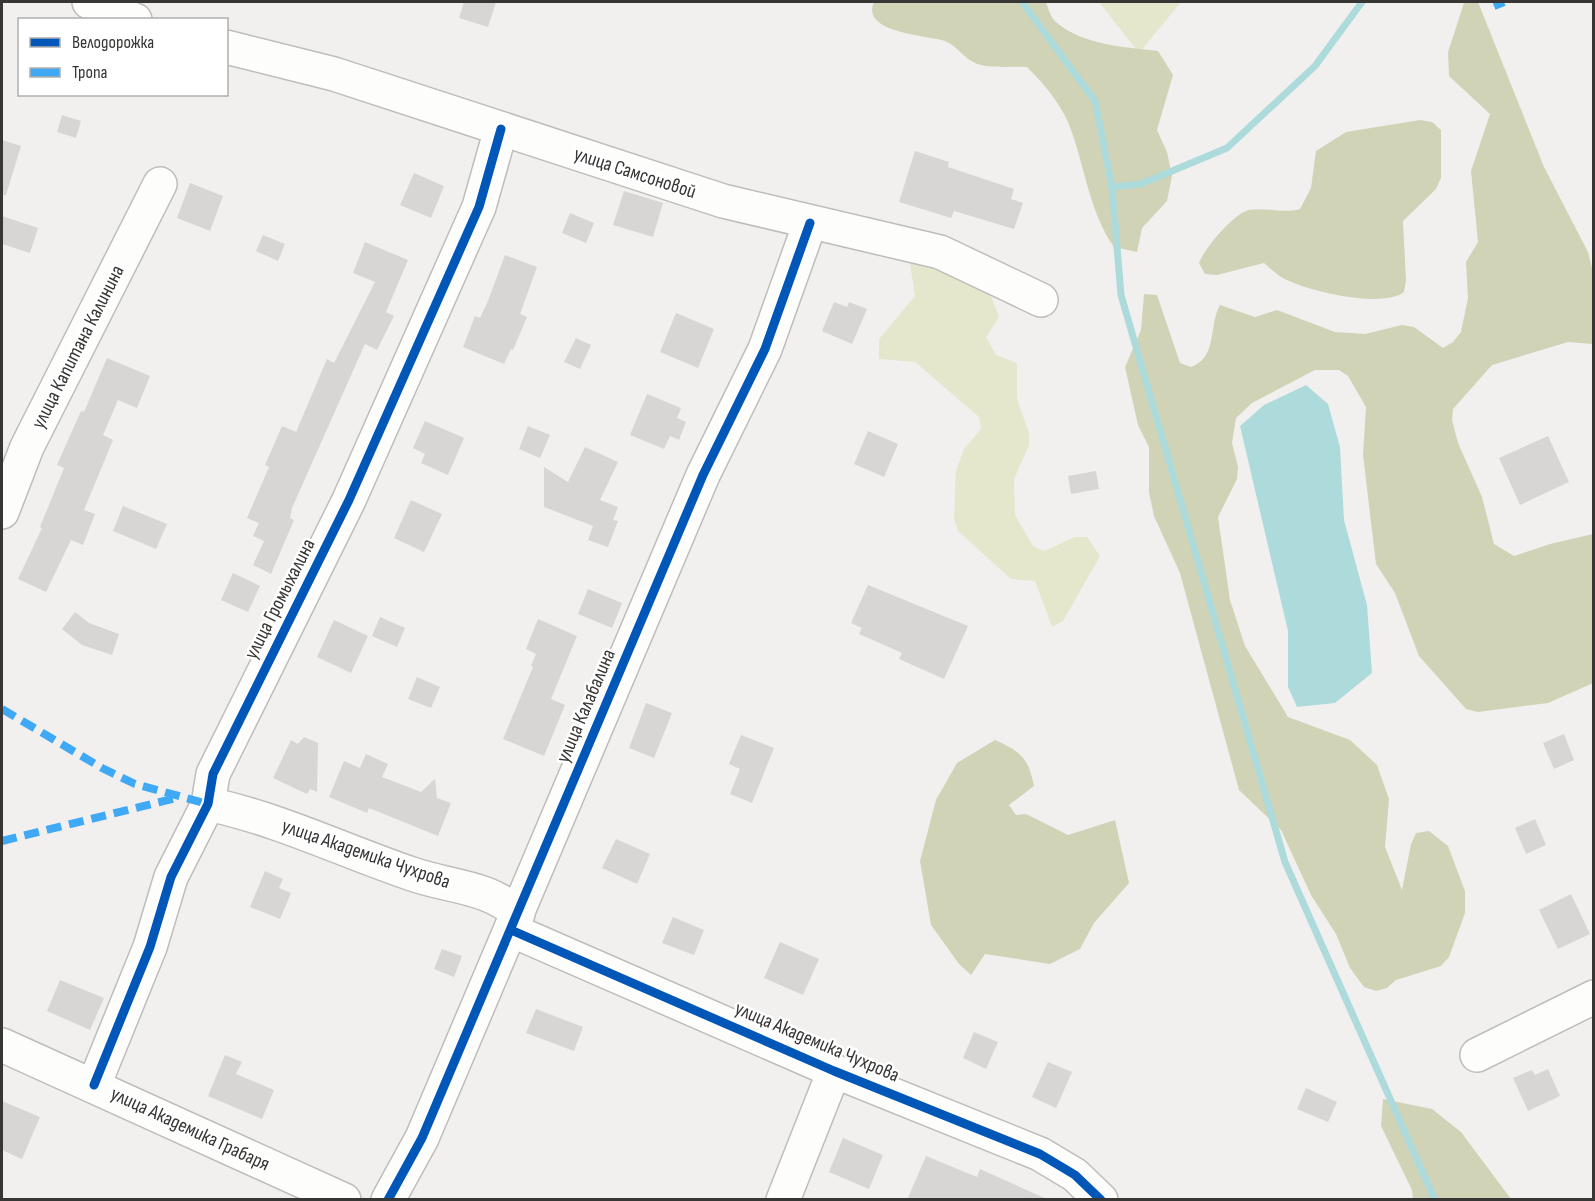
<svg xmlns="http://www.w3.org/2000/svg" width="1595" height="1201" viewBox="0 0 1595 1201" font-family="'Sofia Sans Condensed',sans-serif">
	<style>
		.green { fill: #e4e7cc }
		.forest { fill: #d0d3b6 }
		.water { fill: #addbdc }
		.lines { fill: none; stroke-linecap: round; stroke-linejoin: round }
		.stream { stroke: #addbdc; stroke-width: 7 }
		.building { fill: #d7d6d4 }
		.minor-casing { stroke: #bfbdbb; stroke-width: 36 }
		.minor { stroke: #fdfdfc; stroke-width: 33 }
		.quiet { stroke: #3fa9f5; stroke-width: 8; stroke-dasharray: 15 8; stroke-linecap: butt }
		.cycleway-casing { stroke: #fff; stroke-width: 13 }
		.cycleway { stroke: #0057b8; stroke-width: 9 }
		.labels { text-anchor: middle; dominant-baseline: central; stroke-width: 5; stroke-linejoin: round; paint-order: stroke }
		.street-label { font-size: 20px; fill: #383634; stroke: #fff }
	</style>
	<rect width="100%" height="100%" fill="#f2f0ee"/>
	<g class="green">
		<path d="M1099 2H1181L1139 53Z"/>
		<path d="M920 256 962 274 990 294 999 317 986 337 996 355 1017 363V399L1029 433V445L1014 479 1015 515 1033 546 1044 551 1075 537H1087L1100 556 1063 621 1052 627 1035 581 1011 579 958 531 954 519 956 471 964 449 981 429 979 417 915 362 879 359V339L915 296 910 263Z"/>
	</g>
	<g class="forest">
		<path d="M874 2H1046C1048 8 1051 18 1056 22 1082 45 1125 47 1158 51L1173 75 1157 130 1167 152 1172 176 1167 201 1142 228 1137 252 1114 247C1088 210 1085 164 1068 122 1058 100 1043 83 1027 67 1012 66 989 69 975 63 964 58 957 46 945 41 927 35 860 33 874 2Z"/>
		<path d="M1478 2 1544 167 1588 252 1593 272V344L1568 342 1492 365 1453 409 1452 420 1458 443 1482 497 1494 544 1514 556 1550 544 1593 534V683L1548 703 1478 712 1466 709 1419 656 1395 593 1376 564 1363 455 1366 407 1348 376 1339 370H1315L1252 403 1236 418 1232 443 1238 467 1237 479 1218 517 1230 600 1245 646 1288 717 1350 740 1377 765 1389 799 1385 847 1402 890 1411 844 1416 833 1429 831 1448 846 1465 891V913L1449 957 1441 966 1396 980 1387 988 1376 991 1364 987 1350 968 1336 934 1311 895 1281 830 1239 790 1180 573 1154 516 1149 492V447L1138 425 1125 367 1141 330 1144 294 1157 295 1180 363 1191 367C1218 357 1208 327 1220 305L1255 317 1277 310 1335 332 1365 334 1402 325 1414 327 1443 348 1453 342 1461 332 1468 298 1466 262 1478 242 1471 171 1490 114 1449 76 1448 52 1464 3Z"/>
		<path d="M1420 120 1432 122 1441 130V178L1436 189 1403 221 1406 280 1404 292C1383 309 1306 291 1283 278 1276 274 1270 268 1264 263L1217 275 1205 274 1199 263C1204 249 1234 213 1249 210 1266 207 1283 214 1300 209L1311 188 1316 151 1346 132Z"/>
		<path d="M995 740C1021 752 1028 757 1034 786L1009 805 1016 815 1026 814 1068 835 1115 820 1129 883 1094 923 1080 949 1050 964 985 954 971 975 959 964 931 925 920 861 936 800 957 763Z"/>
		<path d="M1383 1099 1432 1109 1461 1132 1511 1199H1413L1412 1190 1381 1126Z"/>
	</g>
	<path class="water" d="M1306 385 1328 404 1340 447 1344 520 1367 605 1372 673 1335 703 1297 707 1288 687V631L1240 426 1264 405Z"/>
	<g class="lines">
		<g class="stream">
			<path d="M1022 2 1095 101 1112 187 1121 295 1285 862 1435 1200"/>
			<path d="M1112 187 1141 184 1227 148 1315 66 1362 2"/>
		</g>
	</g>
	<g class="building">
		<path d="M464 2H496L488 27 459 18Z"/>
		<path d="M62 115 81 121 76 138 57 132Z"/>
		<path d="M2 140 21 146 6 195H2Z"/>
		<path d="M915 151 949 162 948 167 1014 189 1011 199 1023 203 1014 229 954 211 951 218 899 202Z"/>
		<path d="M414 173 444 186 431 218 400 205Z"/>
		<path d="M190 183 223 196 210 231 177 218Z"/>
		<path d="M624 191 663 203 653 237 613 225Z"/>
		<path d="M570 213 594 223 586 243 562 233Z"/>
		<path d="M2 216 38 228 30 253 2 244Z"/>
		<path d="M263 235 285 244 278 261 256 251Z"/>
		<path d="M365 242 408 260 386 312 394 316 377 350 365 344 292 508 290 518 294 520 271 574 253 565 264 541 253 536 259 523 247 518 269 467 265 465 282 426 296 432 327 359 334 363 375 282 353 273Z"/>
		<path d="M505 255 537 267 520 314 527 317 513 350 511 349 504 364 463 347 475 316 480 318 488 301Z"/>
		<path d="M834 302 847 307 849 302 867 309 852 344 822 331Z"/>
		<path d="M676 313 714 329 698 368 660 352Z"/>
		<path d="M576 338 591 345 580 369 564 362Z"/>
		<path d="M107 358 150 376 137 408 118 400 103 435 113 440 84 510 95 514 83 545 71 540 46 592 18 579 42 528 40 527 64 468 57 465 81 411 84 412Z"/>
		<path d="M647 394 681 408 677 418 686 422 679 440 670 436 664 449 630 435Z"/>
		<path d="M425 421 464 438 448 475 421 463 425 454 413 448Z"/>
		<path d="M528 426 550 435 540 458 519 449Z"/>
		<path d="M868 431 898 444 884 477 854 464Z"/>
		<path d="M1548 436 1569 482 1520 505 1499 458Z"/>
		<path d="M585 447 618 462 600 500 618 507 613 520 618 521 608 547 588 540 593 526 544 507V467L568 482Z"/>
		<path d="M1096 471 1099 489 1071 494 1068 476Z"/>
		<path d="M411 500 442 514 424 552 394 538Z"/>
		<path d="M123 506 167 524 156 549 113 531Z"/>
		<path d="M233 573 260 586 248 612 221 600Z"/>
		<path d="M868 585 968 626 944 679 899 659 902 653 859 634 862 628 851 623Z"/>
		<path d="M588 589 622 603 612 628 578 614Z"/>
		<path d="M75 612 89 623 119 634 112 655 82 645 62 629Z"/>
		<path d="M380 617 405 628 397 647 372 636Z"/>
		<path d="M538 619 577 636 551 699 565 705 544 756 503 739 533 667 531 666 536 654 526 649Z"/>
		<path d="M334 620 368 636 351 673 317 657Z"/>
		<path d="M417 677 440 687 431 708 408 699Z"/>
		<path d="M646 703 672 713 654 758 629 748Z"/>
		<path d="M1564 734 1574 760 1554 769 1543 743Z"/>
		<path d="M741 735 774 748 752 803 730 794 740 769 729 764Z"/>
		<path d="M304 737 318 743 317 792 310 789 307 794 273 778 291 740 298 744Z"/>
		<path d="M366 754 388 764 382 777 421 792 435 779 437 798 451 803 438 836 369 808 367 813 329 797 344 761 360 768Z"/>
		<path d="M1535 819 1546 845 1526 854 1515 828Z"/>
		<path d="M616 839 650 854 637 884 602 868Z"/>
		<path d="M265 871 283 879 279 888 291 893 280 919 250 907Z"/>
		<path d="M1571 894 1590 934 1558 949 1539 910Z"/>
		<path d="M673 917 704 930 694 955 662 943Z"/>
		<path d="M780 942 819 959 803 995 764 978Z"/>
		<path d="M442 949 462 956 454 977 434 969Z"/>
		<path d="M60 980 104 998 90 1030 47 1011Z"/>
		<path d="M536 1009 583 1027 574 1051 526 1033Z"/>
		<path d="M974 1032 998 1042 986 1069 963 1058Z"/>
		<path d="M225 1055 242 1062 236 1074 274 1090 262 1119 208 1096Z"/>
		<path d="M1048 1062 1072 1072 1056 1108 1032 1097Z"/>
		<path d="M1548 1069 1560 1096 1528 1111 1513 1078 1532 1070 1535 1075Z"/>
		<path d="M1306 1088 1337 1102 1328 1122 1297 1109Z"/>
		<path d="M2 1101 40 1117 22 1159 2 1150Z"/>
		<path d="M843 1138 883 1155 869 1189 829 1172Z"/>
		<path d="M926 1156 977 1177 980 1169 1049 1200H907Z"/>
	</g>
	<g class="lines">
		<g class="minor-casing">
			<g id="minor">
				<path d="M89 2 135 20"/>
				<path d="M226 47 334 74 723 201 940 252 1041 300"/>
				<path d="M2 512 27 447 160 184"/>
				<path d="M208 804C279 819 344 851 412 874 449 887 489 886 518 914"/>
				<path d="M511 930 834 1071 1040 1154 1075 1175 1101 1200"/>
				<path d="M2 1045 344 1200"/>
				<path d="M1477 1055 1594 997"/>
				<path d="M94 1085 150 947 171 877 208 804 213 774 349 500 479 207 501 129"/>
				<path d="M388 1200 422 1138 703 475 765 349 810 223"/>
				<path d="M783 1200 834 1071"/>
			</g>
		</g>
		<use href="#minor" class="minor"/>
		<g class="quiet">
			<path d="M1494 6 1504 2"/>
			<path d="M2 709 102 768 135 784 208 804"/>
			<path d="M2 841 176 798"/>
		</g>
		<g class="cycleway-casing">
			<g id="cycleway">
				<path d="M511 930 834 1071 1040 1154 1075 1175 1101 1200"/>
				<path d="M94 1085 150 947 171 877 208 804 213 774 349 500 479 207 501 129"/>
				<path d="M388 1200 422 1138 703 475 765 349 810 223"/>
			</g>
		</g>
		<use href="#cycleway" class="cycleway"/>
	</g>
	<g class="labels">
		<g class="street-label">
			<text transform="translate(635 173) rotate(18)">улица Самсоновой</text>
			<text transform="translate(78 347) rotate(-63)">улица Капитана Калинина</text>
			<text transform="translate(280 599) rotate(-63)">улица Громыхалина</text>
			<text transform="translate(586 706) rotate(-67)">улица Калабалина</text>
			<text transform="translate(366 854) rotate(19)">улица Академика Чухрова</text>
			<text transform="translate(817 1042) rotate(23)">улица Академика Чухрова</text>
			<text transform="translate(190 1129) rotate(25)">улица Академика Грабаря</text>
		</g>
	</g>
	<rect width="1595" height="1201" fill="none" stroke="#383634" stroke-width="6"/>
	<rect x="18" y="18" width="210" height="78" fill="#ffffff" stroke="#afafae" stroke-width="1.5"/>
	<rect x="30" y="38" width="30" height="9" fill="#0057b8" stroke="#afafae" stroke-width="1.5"/>
	<text x="72" y="48" font-size="18" fill="#383634">Велодорожка</text>
	<rect x="30" y="68" width="30" height="9" fill="#3fa9f5" stroke="#afafae" stroke-width="1.5"/>
	<text x="72" y="78" font-size="18" fill="#383634">Тропа</text>
</svg>
